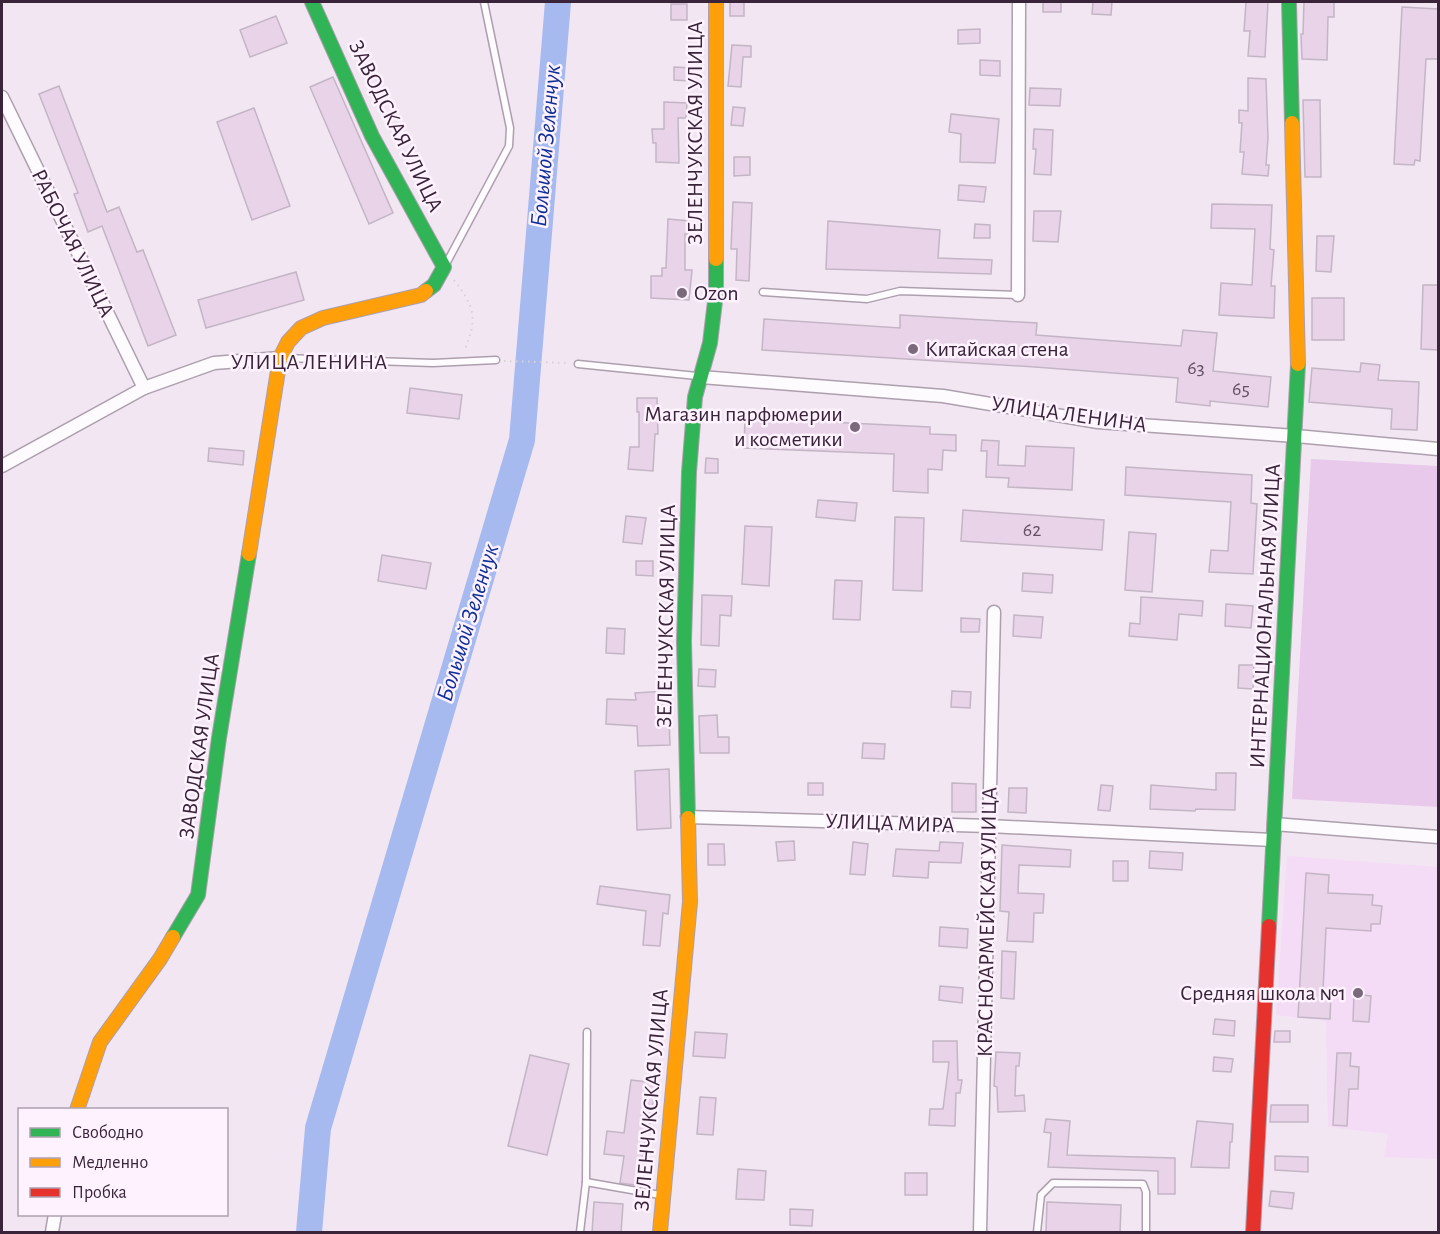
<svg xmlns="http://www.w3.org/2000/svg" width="1440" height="1234" viewBox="0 0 1440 1234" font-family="'Alegreya Sans',sans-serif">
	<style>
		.built { fill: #f4dbf6 }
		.green { fill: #e9c9eb }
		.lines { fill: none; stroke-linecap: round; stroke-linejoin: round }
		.river { stroke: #a6baf0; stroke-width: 26 }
		.building { fill: #e8d3e9; stroke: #c4b5c5; stroke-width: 1.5 }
		.lane-casing { stroke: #ad9fae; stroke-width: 9 }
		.street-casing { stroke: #ad9fae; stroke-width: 15 }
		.fast-casing { stroke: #ad9fae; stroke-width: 16 }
		.slow-casing { stroke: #ad9fae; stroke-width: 16 }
		.jam-casing { stroke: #ad9fae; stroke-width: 16 }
		.path { stroke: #d6d2d6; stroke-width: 2; stroke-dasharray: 1.5 4.5; stroke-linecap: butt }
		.lane { stroke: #fdfbfd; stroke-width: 6 }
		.street { stroke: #fdfbfd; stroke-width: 12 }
		.fast { stroke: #30b455; stroke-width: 14 }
		.slow { stroke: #ff9f0a; stroke-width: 14 }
		.jam { stroke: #e5322d; stroke-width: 14 }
		.poi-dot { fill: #7a687b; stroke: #fef2fe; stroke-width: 2 }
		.labels { text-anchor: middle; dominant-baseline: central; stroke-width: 5; stroke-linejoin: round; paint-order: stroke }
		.number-label { font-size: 20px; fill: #655066 }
		.street-label { font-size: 22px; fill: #39243a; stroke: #fef2fe }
		.poi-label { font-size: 22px; fill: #39243a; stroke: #fef2fe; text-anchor: start }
		.water-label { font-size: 24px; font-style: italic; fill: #0e2f95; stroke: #fef2fe }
	</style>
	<rect width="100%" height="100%" fill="#f2e6f3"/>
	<path class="built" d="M1287 856 1438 867V1159L1384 1157 1388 1134 1328 1127 1326 1021 1276 1015Z"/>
	<path class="green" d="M1311 459 1438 466V807L1292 799Z"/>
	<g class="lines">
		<path class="river" d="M309 1232 318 1128 522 440 558 2"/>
	</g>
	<g class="building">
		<rect x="730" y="2" width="14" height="14"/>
		<rect x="1043" y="2" width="18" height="10"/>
		<path d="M1093 2H1112L1111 15 1092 14Z"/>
		<path d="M1246 2H1268L1265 57 1248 56 1250 31H1244Z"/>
		<path d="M1304 2H1334V17H1328L1327 60 1302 59 1301 34H1303Z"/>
		<rect x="671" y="4" width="16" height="16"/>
		<path d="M1402 7 1438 9V59H1426L1420 161 1415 160 1414 165 1394 164Z"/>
		<path d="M276 16 287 43 250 57 240 30Z"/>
		<path d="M980 29V43L958 44V30Z"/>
		<path d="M732 45 751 46V57H743L741 87 728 86Z"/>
		<path d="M980 60 1000 61V76L980 75Z"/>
		<path d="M674 67 691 68 690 81 674 80Z"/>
		<path d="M333 77 393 213 369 224 310 87Z"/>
		<path d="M1248 78 1266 79 1268 138 1266 165H1269L1268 176 1242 174 1244 152H1240L1242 123H1239V110L1248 111Z"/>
		<path d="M59 86 107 212 119 207 137 252 143 250 176 335 148 346 102 226 88 232 74 194 78 193 39 94Z"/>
		<path d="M1030 88 1061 89 1060 106 1029 105Z"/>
		<path d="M1303 100H1320L1321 177H1305Z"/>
		<path d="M664 102 687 103 686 118H678L679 163 656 162V143H653L652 129H664Z"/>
		<path d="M733 107 745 108 743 126 731 125Z"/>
		<path d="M254 108 290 206 252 220 217 122Z"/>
		<path d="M951 114 999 119 995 163 960 162 961 134 949 132Z"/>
		<path d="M1034 129 1053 130 1051 175 1034 174 1036 149H1033Z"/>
		<path d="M734 157H750V175L734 176Z"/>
		<path d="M959 185 986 187 984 202 958 200Z"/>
		<path d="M733 202 752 203 749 281 736 280 737 249H731Z"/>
		<path d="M1212 204 1272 205 1270 249 1274 250 1271 286H1275L1274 318 1219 315 1221 283 1252 285 1255 229 1211 228Z"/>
		<path d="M1034 211H1061L1058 242 1033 241Z"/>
		<path d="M668 219 690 221 689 234H685V270H692L689 300 651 298V276H662V268H666Z"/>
		<path d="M828 221 940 230 938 258 992 260 991 274 826 269Z"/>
		<path d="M975 224 990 225V238H974Z"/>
		<path d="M1317 236H1334L1331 272 1316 271Z"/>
		<path d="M296 272 304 300 206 328 198 300Z"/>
		<path d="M1423 285H1438V350L1421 349Z"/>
		<rect x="1312" y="298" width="32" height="42"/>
		<path d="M900 315 1037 323 1036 335 1181 346 1183 330 1217 333 1213 371 1271 377 1268 407 1210 401V406L1176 402 1178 378 1035 367 762 350 764 319 900 328Z"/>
		<path d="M1361 363 1380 365 1378 380 1419 382 1417 430 1391 429 1392 409 1309 402 1312 368 1360 372Z"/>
		<path d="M410 388 462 395 459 419 407 413Z"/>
		<path d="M637 398H657L658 434H655L653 471 628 469 630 447H639V412H637Z"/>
		<path d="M745 418 930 427V434L956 435V451L943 450 942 470 928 469V493L893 491 894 454 744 448Z"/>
		<path d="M982 440 999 441 998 465 1025 466 1026 446 1074 448 1072 490 1008 487 1009 478 986 477 987 451H981Z"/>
		<path d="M209 448 244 451 243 465 208 461Z"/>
		<path d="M706 458 718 459V473H705Z"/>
		<path d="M1126 467 1252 475 1251 503 1257 504 1253 574 1209 572 1211 550 1228 551 1231 502 1125 495Z"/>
		<path d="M818 500 857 503 855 521 816 517Z"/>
		<path d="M963 510 1104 520 1102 550 961 541Z"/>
		<path d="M626 516 646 518 642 544 623 542Z"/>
		<path d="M895 517 924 518 922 591 893 590Z"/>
		<path d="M745 526 772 527 769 586 742 584Z"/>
		<path d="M1129 532 1156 534 1152 592 1125 590Z"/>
		<path d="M382 555 431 563 426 589 378 581Z"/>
		<path d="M636 561H653V576L636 575Z"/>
		<path d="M1023 573 1053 575 1052 593 1022 591Z"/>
		<path d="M835 580 862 581 860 620 833 619Z"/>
		<path d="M702 595 732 596 731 616 720 615 719 646 701 645Z"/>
		<path d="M1141 597 1203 601 1202 616 1179 614 1177 640 1129 636 1130 623 1140 624Z"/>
		<path d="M1226 604 1253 606 1251 628 1225 626Z"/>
		<path d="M1014 615 1043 617 1041 638 1013 636Z"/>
		<path d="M961 618 980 619 979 632H961Z"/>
		<path d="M607 628 625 629 624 654 606 653Z"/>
		<path d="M1239 665H1254L1253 689 1238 688Z"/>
		<path d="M699 669 716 670 715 687 698 686Z"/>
		<path d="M668 691 670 745 638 746 637 726 606 724 607 699 636 700 635 693Z"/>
		<path d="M952 691 971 692 970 708 951 707Z"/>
		<path d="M717 715 718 737H729V753H700L699 716Z"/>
		<path d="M863 743 885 744 884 759 862 758Z"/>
		<path d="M669 769 671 828 637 830 635 771Z"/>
		<path d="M1216 773H1236L1235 810 1196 809 1195 811 1150 809 1151 785 1216 790Z"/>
		<rect x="808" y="783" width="15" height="12"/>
		<path d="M952 783 976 784V812H952Z"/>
		<path d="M1101 785 1113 786 1110 811 1098 810Z"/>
		<path d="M1009 788H1027L1026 813 1008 812Z"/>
		<path d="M794 841 795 860 778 861 776 842Z"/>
		<path d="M853 842 868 844 865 875 850 874Z"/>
		<path d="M940 842 963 843 961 863 929 862 928 878 893 876 896 849 939 851Z"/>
		<path d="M708 844H724L725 865H708Z"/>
		<path d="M1002 845 1071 850 1070 867 1019 865 1018 893 1044 894 1043 913H1034L1033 942 1007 941 1009 912 1000 911Z"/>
		<path d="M1150 851 1183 853 1182 870 1149 868Z"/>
		<rect x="1113" y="861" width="15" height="20"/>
		<path d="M1306 873 1329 875 1328 893 1373 895 1372 905 1382 906 1380 924H1371V931L1326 928 1323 991 1331 992 1330 1019 1298 1017Z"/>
		<path d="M600 886 670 895 668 914 663 913 660 946 643 945 646 911 597 904Z"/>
		<path d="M940 927 968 929 967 948 939 946Z"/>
		<path d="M1002 951 1016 952 1014 999 1001 998Z"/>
		<path d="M940 986 963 988 962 1003 939 1000Z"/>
		<path d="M1354 994 1371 996 1369 1022 1353 1021Z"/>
		<path d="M1215 1019 1235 1021 1234 1036 1213 1034Z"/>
		<path d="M1275 1031H1290V1042H1274Z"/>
		<path d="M695 1032 727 1034 725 1058 693 1056Z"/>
		<path d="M933 1041H957L958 1080H962L960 1093H956L955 1126 929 1125 930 1109H943L949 1062H933Z"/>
		<path d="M996 1052 1020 1053 1019 1066H1016L1015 1096 1024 1095 1025 1111 998 1112 997 1087 994 1086Z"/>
		<path d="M1337 1053H1351L1350 1066 1359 1067 1358 1089H1349L1347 1126 1333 1125Z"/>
		<path d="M530 1055 569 1064 547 1155 508 1146Z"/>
		<path d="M1214 1057 1233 1059 1231 1072 1213 1071Z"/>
		<path d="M631 1080 656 1083 650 1124H647L641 1171H644L643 1186 620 1183 624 1156 604 1154 607 1131 624 1133Z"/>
		<path d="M700 1097 716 1098 713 1135 697 1134Z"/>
		<path d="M1271 1105H1308V1122H1270Z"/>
		<path d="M1046 1119 1070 1121 1067 1155 1175 1158V1194H1158V1171L1048 1167 1051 1133 1044 1132Z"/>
		<path d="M1197 1121 1233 1124 1232 1142H1230L1229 1168 1191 1167Z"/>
		<path d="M1275 1156 1308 1157V1172L1275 1170Z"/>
		<path d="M738 1169 766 1171 764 1200 736 1199Z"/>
		<rect x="905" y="1173" width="22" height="22"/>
		<path d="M1271 1191 1294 1193 1292 1209 1269 1206Z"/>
		<path d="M594 1202 623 1204 621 1233H592Z"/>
		<path d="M1047 1202 1121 1205 1120 1233 1046 1232Z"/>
		<path d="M790 1209 813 1210 812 1226 790 1225Z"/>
	</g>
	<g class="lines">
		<g class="lane-casing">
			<g id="lane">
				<path d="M446 264 509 146 510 128 484 2"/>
				<path d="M763 292 867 299 900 291 1018 295"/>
				<path d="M284 358 433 363 496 360"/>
				<path d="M578 364 697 376"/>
				<path d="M587 1032 586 1182 660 1195"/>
				<path d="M580 1232 586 1182"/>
				<path d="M1037 1232 1041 1195 1053 1183 1143 1184 1146 1192V1232"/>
			</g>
		</g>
		<g class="street-casing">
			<g id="street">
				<path d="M2 97 144 388"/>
				<path d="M1018 295 1019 2"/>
				<path d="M701 377 943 396 1098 422 1296 436 1438 449"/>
				<path d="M2 466 144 388 214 363 280 358"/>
				<path d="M687 817 989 826 1273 840"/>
				<path d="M1274 824 1438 837"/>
				<path d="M52 1232 55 1214"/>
				<path d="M980 1232 994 612"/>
			</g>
		</g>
		<g class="fast-casing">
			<g id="fast">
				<path d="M312 2 372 136 444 267 434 285 426 291"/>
				<path d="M1289 2 1292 123"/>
				<path d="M688 818 684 641 689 472 695 397 710 343 716 293V259"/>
				<path d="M1269 926 1298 364"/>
				<path d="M173 937 198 895 219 738 249 554"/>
			</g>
		</g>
		<g class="slow-casing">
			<g id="slow">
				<path d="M716 2V259"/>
				<path d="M1292 123 1298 364"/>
				<path d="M249 554 280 358 288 342 301 328 323 318 421 295 426 291"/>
				<path d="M77 1110 100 1042 160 959 173 937"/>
				<path d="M660 1232 690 902 688 818"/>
			</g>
		</g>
		<g class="jam-casing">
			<path id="jam" d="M1253 1232 1269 926"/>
		</g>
		<g class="path">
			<path d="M454 280C475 307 478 319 464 351"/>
			<path d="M504 361 568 363"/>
		</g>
		<use href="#lane" class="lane"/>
		<use href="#street" class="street"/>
		<use href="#fast" class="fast"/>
		<use href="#slow" class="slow"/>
		<use href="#jam" class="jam"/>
	</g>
	<g class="poi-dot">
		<circle cx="682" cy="293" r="6"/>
		<circle cx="913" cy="349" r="6"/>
		<circle cx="855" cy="427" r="6"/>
		<circle cx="1358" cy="993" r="6"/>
	</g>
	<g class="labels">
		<g class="number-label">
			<text x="1196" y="368">63</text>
			<text x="1241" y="389">65</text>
			<text x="1032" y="530">62</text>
		</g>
		<g class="street-label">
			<text transform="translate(396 126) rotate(64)">ЗАВОДСКАЯ УЛИЦА</text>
			<text transform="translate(695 133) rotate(-90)">ЗЕЛЕНЧУКСКАЯ УЛИЦА</text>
			<text transform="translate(73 243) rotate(64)">РАБОЧАЯ УЛИЦА</text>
			<text x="309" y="362">УЛИЦА ЛЕНИНА</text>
			<text transform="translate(1069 414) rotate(8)">УЛИЦА ЛЕНИНА</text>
			<text transform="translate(666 616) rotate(-89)">ЗЕЛЕНЧУКСКАЯ УЛИЦА</text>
			<text transform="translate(1265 616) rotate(-87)">ИНТЕРНАЦИОНАЛЬНАЯ УЛИЦА</text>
			<text transform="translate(199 746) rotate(-82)">ЗАВОДСКАЯ УЛИЦА</text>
			<text transform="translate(890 823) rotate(2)">УЛИЦА МИРА</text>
			<text transform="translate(987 922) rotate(-89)">КРАСНОАРМЕЙСКАЯ УЛИЦА</text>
			<text transform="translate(651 1100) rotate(-85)">ЗЕЛЕНЧУКСКАЯ УЛИЦА</text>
		</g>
		<g class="poi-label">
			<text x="694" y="293">Ozon</text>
			<text x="925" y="349">Китайская стена</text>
			<text x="843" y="414" text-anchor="end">Магазин парфюмерии<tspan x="843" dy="25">и косметики</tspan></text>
			<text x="1346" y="993" text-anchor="end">Средняя школа №1</text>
		</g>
		<g class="water-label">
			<text transform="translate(546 146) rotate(-85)">Большой Зеленчук</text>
			<text transform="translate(468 623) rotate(-73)">Большой Зеленчук</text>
		</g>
	</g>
	<rect width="1440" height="1234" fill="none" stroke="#39243a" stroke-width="6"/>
	<rect x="18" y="1108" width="210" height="108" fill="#fef2fe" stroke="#afa0b0" stroke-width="1.5"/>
	<rect x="30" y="1128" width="30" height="9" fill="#30b455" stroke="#afa0b0" stroke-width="1.5"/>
	<text x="72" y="1138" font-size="18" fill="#39243a">Свободно</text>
	<rect x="30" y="1158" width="30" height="9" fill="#ff9f0a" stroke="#afa0b0" stroke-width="1.5"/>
	<text x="72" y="1168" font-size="18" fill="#39243a">Медленно</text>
	<rect x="30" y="1188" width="30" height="9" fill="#e5322d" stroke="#afa0b0" stroke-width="1.5"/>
	<text x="72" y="1198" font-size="18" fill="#39243a">Пробка</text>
</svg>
